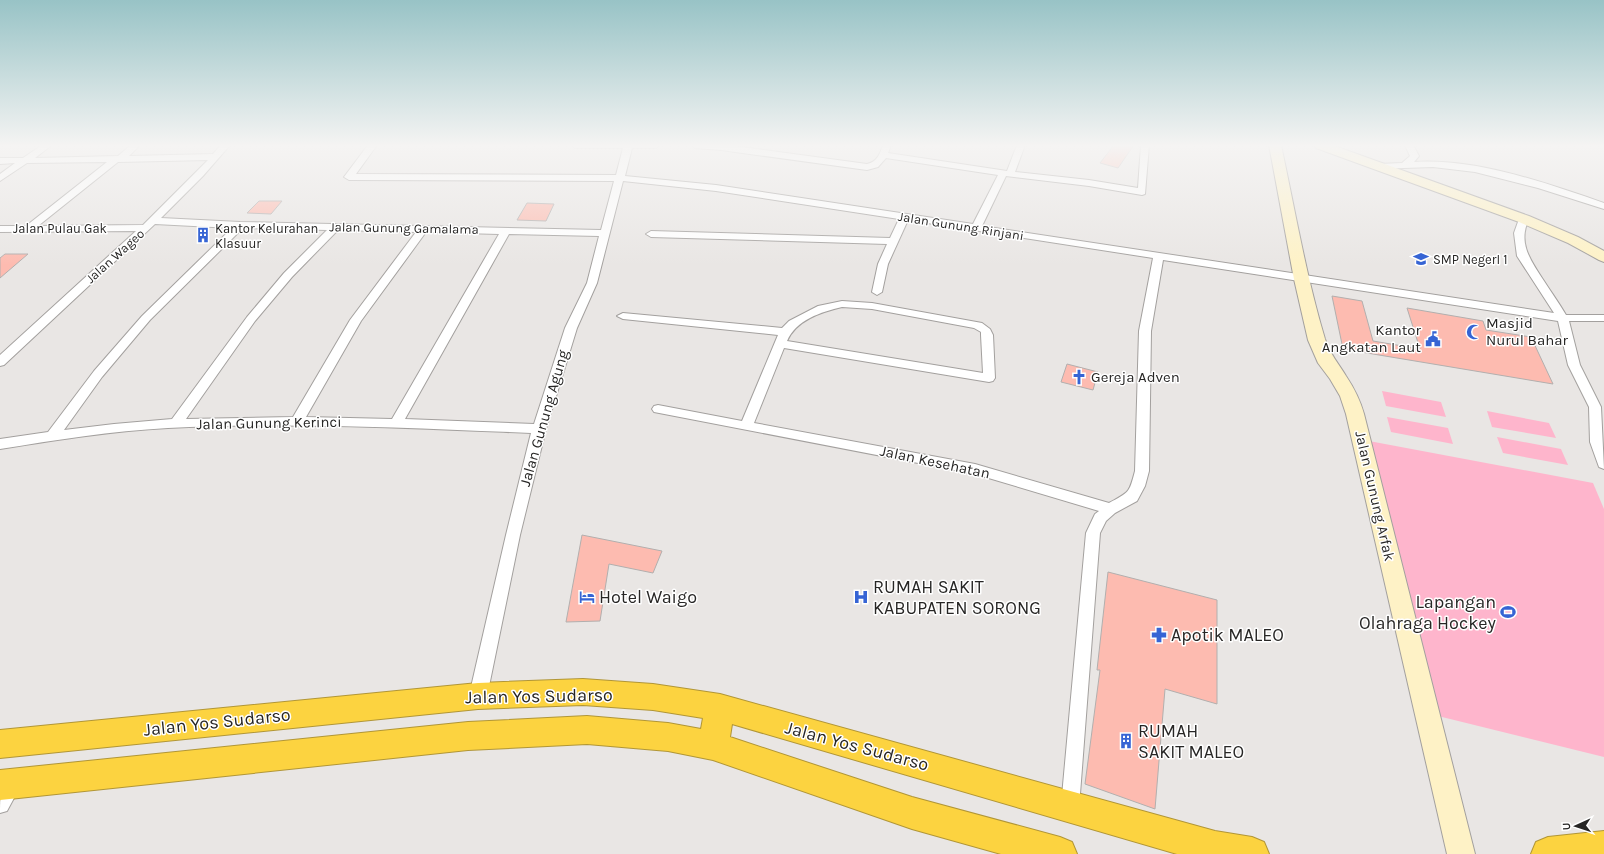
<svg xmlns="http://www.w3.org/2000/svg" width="1604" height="854" viewBox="0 0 1604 854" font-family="Karla,sans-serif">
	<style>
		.green { fill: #feb5cc }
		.building { fill: #fdbbb0; stroke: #b2afae }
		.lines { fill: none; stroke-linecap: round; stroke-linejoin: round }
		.street-casing { stroke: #a3a09e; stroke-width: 2 }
		.secondary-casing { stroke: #a3a09e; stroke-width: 2 }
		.highway-casing { stroke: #b19637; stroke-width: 2 }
		.street { fill: #fff; fill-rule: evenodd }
		.secondary { fill: #fef2c6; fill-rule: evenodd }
		.highway { fill: #fcd340; fill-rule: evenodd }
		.labels { text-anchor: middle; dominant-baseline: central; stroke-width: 3; stroke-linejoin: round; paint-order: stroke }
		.far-street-label { font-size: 13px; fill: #272625; stroke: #fff }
		.far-poi-label { font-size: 13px; fill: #272625; stroke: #fff; text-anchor: start }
		.poi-label { font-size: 15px; fill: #272625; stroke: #fff; text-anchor: start }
		.street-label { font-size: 15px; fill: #272625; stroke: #fff }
		.near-poi-label { font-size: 18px; fill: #272625; stroke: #fff; text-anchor: start }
		.near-street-label { font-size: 18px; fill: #272625; stroke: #fff }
	</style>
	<rect width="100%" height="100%" fill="#e9e6e4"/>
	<g class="green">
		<path d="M1382 391 1441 402 1446 417 1386 406Z"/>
		<path d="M1487 411 1549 423 1556 438 1492 427Z"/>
		<path d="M1387 417 1448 428 1453 444 1391 432Z"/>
		<path d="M1497 437 1561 449 1568 465 1503 453Z"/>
		<path d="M1369 441 1593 483 1604 509V757L1438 716Z"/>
	</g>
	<g class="building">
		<path d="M1114 145H1134L1118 168 1100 163Z"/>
		<path d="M259 201H282L271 214 247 213Z"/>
		<path d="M527 203 554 204 546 221 517 220Z"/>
		<path d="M5 254H28L0 278V258Z"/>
		<path d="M1332 296 1362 301 1373 341 1420 349 1407 308 1483 321 1486 330 1531 337 1553 384 1343 349Z"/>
		<path d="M1067 364 1098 372 1093 390 1061 382Z"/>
		<path d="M582 535 662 551 653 573 609 564 600 621 566 622Z"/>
		<path d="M1108 572 1217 600V704L1165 689 1155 809 1085 784 1100 670H1097Z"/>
	</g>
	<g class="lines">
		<g class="street-casing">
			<g id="street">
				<path d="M42 145H52L35 158 118 156 131 145H140L129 156 213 154 221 145H230L203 176 161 218 240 222 601 230 614 181 349 180 344 177 368 145H377L356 174 616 175 623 148H575L571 145H660L656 148H632L625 176 716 185 973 224 998 175 886 158 878 167 867 170 721 150 695 148 691 145H727L867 164C877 162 880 154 883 145H891L888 153 1007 171 1017 145H1025L1015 172 1089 180 1138 188 1141 145H1149L1145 194 1142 195 1089 186 1006 176 982 226 1554 313 1517 256 1514 233 1519 219 1524 216 1529 219C1517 243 1531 261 1544 281 1551 292 1559 303 1566 315H1604V321H1569L1580 365 1601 407 1604 469 1599 467 1590 442 1589 407 1568 365 1558 321 1163 260 1151 331 1149 471 1145 486 1137 501 1115 513 1106 521 1100 533 1079 807 1077 814 1070 816 1063 814 1061 807 1086 533 1095 514 1099 511 975 474 654 412 652 409 654 406 658 405 742 421 778 335 623 319 617 316 623 313 782 328 789 321 818 306 842 301 872 303 982 323 990 329 993 335 995 378 993 381 989 382 784 348 754 423 975 464 1109 503C1129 492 1129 494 1135 471L1139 331 1153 258 908 220 888 264 882 292 877 295 872 292 878 264 887 244 651 237 646 234 651 231 890 238 899 219 716 191 623 181 597 283 577 328 546 429 520 535 487 696 484 701 478 704 472 701 469 696 506 535 531 433C410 428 289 422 168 428 112 431 56 440 0 449V439L48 432 94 371 142 316 232 228 155 224 4 365 0 366V355L136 231 0 232V226H26L107 162 27 163 0 181V174L15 163 0 164V158H23ZM208 160 143 225 38 226 118 162ZM243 228 327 230 284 273 247 317 172 419 114 424 64 430 102 377 150 320ZM338 230 416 232 350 320 293 417 186 419 255 321 292 277ZM426 232 499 234 392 419 306 417 361 321ZM509 234 599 236 587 283 565 328 534 424 405 419ZM842 307 872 309 974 328 981 332V335L983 373 787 341C796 320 821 312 842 307Z"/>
				<path d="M1405 145H1413L1419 156 1414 162C1476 158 1546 183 1604 203V209L1538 188 1475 172 1433 167 1375 169 1374 167 1375 165 1378 164 1402 163 1410 156Z"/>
				<path d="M12 776 19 779 21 785 7 811 0 813C0 799 0 782 12 776Z"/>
			</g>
		</g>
		<g class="secondary-casing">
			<g id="secondary">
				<path d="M1269 145H1281C1295 210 1306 276 1325 339 1330 354 1338 363 1346 376 1354 388 1360 400 1364 414L1475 854H1447L1346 414 1340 396 1330 379 1318 363 1308 340 1294 279Z"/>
				<path d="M1314 145H1332L1529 216 1578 237 1604 251V262L1599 260 1568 243 1519 222 1316 148Z"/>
			</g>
		</g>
		<g class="highway-casing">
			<g id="highway">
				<path d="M583 679 653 684 720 694 1215 831 1252 837 1264 842 1269 854H1177L732 724 730 737 912 797 1060 837 1072 842 1077 854H1001L912 829 713 760 668 751 587 744 468 750 0 800V770L468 722 587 716 668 723 701 729 703 718 653 710 583 705 478 709 0 758V730L478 683Z"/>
				<path d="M1604 831V854H1531L1536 842 1548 837Z"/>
			</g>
		</g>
		<use href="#street" class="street"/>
		<use href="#secondary" class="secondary"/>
		<use href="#highway" class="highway"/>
	</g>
	<linearGradient id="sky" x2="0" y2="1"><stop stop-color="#98c3c6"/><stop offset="0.55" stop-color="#f5f4f3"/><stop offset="1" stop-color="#f5f4f3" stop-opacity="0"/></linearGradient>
	<rect width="1604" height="265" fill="url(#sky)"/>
	<defs>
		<g id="building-bare" transform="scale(1.2)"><path d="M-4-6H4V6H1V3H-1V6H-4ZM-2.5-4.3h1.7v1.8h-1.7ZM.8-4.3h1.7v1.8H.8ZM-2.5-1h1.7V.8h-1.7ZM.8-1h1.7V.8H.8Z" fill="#3664d4" stroke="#fff" stroke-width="2.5" paint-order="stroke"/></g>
		<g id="school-bare" transform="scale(1.2)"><path d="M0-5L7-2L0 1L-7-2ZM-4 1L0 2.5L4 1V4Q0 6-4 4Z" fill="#3664d4" stroke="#fff" stroke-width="2.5" paint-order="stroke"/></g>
		<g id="mosque-bare" transform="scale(1.2)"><path d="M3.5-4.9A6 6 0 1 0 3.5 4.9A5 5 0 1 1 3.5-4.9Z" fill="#3664d4" stroke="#fff" stroke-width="2.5" paint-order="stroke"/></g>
		<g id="civic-bare" transform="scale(1.2)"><path d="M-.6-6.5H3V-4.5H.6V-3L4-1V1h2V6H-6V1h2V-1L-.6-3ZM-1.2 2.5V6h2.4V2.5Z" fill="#3664d4" stroke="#fff" stroke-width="2.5" paint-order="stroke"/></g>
		<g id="church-bare" transform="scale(1.2)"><path d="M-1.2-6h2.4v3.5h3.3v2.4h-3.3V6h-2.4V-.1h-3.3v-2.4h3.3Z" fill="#3664d4" stroke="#fff" stroke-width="2.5" paint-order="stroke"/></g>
		<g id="hotel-bare" transform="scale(1.2)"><path d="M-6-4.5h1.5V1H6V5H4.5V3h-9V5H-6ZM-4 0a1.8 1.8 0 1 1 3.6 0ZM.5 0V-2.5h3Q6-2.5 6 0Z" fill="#3664d4" stroke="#fff" stroke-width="2.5" paint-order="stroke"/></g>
		<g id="hospital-bare" transform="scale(1.2)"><path d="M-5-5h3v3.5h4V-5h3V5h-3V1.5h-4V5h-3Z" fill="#3664d4" stroke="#fff" stroke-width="2.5" paint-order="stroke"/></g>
		<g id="stadium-bare" transform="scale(1.2)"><path d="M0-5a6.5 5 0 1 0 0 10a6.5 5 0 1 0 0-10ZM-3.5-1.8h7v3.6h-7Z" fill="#3664d4" stroke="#fff" stroke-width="2.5" paint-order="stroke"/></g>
		<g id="pharmacy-bare" transform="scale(1.2)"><path d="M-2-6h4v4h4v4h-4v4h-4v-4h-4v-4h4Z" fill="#3664d4" stroke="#fff" stroke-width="2.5" paint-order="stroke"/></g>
	</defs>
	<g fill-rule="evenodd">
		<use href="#building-bare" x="203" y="235"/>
		<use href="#school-bare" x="1421" y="259"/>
		<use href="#mosque-bare" x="1474" y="332"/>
		<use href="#civic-bare" x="1433" y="339"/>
		<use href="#church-bare" x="1079" y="377"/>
		<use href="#hotel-bare" x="587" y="597"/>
		<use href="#hospital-bare" x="861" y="597"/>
		<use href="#stadium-bare" x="1508" y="612"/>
		<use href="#pharmacy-bare" x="1159" y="635"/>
		<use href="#building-bare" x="1126" y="741"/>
	</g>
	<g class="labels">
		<g class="far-street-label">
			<text transform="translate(961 226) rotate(9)">Jalan Gunung Rinjani</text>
			<text x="60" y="228">Jalan Pulau Gak</text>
			<text transform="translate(404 228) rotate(1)">Jalan Gunung Gamalama</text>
			<text transform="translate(115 256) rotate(-42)">Jalan Wageo</text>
		</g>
		<g class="far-poi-label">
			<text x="215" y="228">Kantor Kelurahan<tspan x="215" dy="15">Klasuur</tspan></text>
			<text x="1433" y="259">SMP NegerI 1</text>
		</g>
		<g class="poi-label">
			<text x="1486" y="323">Masjid<tspan x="1486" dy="17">Nurul Bahar</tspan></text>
			<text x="1421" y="330" text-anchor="end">Kantor<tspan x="1421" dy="17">Angkatan Laut</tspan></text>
			<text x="1091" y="377">Gereja Adven</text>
		</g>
		<g class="street-label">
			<text transform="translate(544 418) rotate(-74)">Jalan Gunung Agung</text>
			<text transform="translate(269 423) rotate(-1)">Jalan Gunung Kerinci</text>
			<text transform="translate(935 462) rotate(12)">Jalan Kesehatan</text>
			<text transform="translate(1375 496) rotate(77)">Jalan Gunung Arfak</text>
		</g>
		<g class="near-poi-label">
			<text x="873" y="587">RUMAH SAKIT<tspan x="873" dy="21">KABUPATEN SORONG</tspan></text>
			<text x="599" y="597">Hotel Waigo</text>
			<text x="1496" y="602" text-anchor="end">Lapangan<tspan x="1496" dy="21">Olahraga Hockey</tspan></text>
			<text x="1171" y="635">Apotik MALEO</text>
			<text x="1138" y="731">RUMAH<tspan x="1138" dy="21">SAKIT MALEO</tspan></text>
		</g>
		<g class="near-street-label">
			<text transform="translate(539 696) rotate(-1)">Jalan Yos Sudarso</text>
			<text transform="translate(217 722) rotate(-6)">Jalan Yos Sudarso</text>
			<text transform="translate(857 746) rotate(15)">Jalan Yos Sudarso</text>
		</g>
	</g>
	<g transform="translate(1576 826) rotate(267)" stroke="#ffffff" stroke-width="3" paint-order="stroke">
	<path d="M0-3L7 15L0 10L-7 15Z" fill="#272625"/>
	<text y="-6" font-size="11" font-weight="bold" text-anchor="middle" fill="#272625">U</text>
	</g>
</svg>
